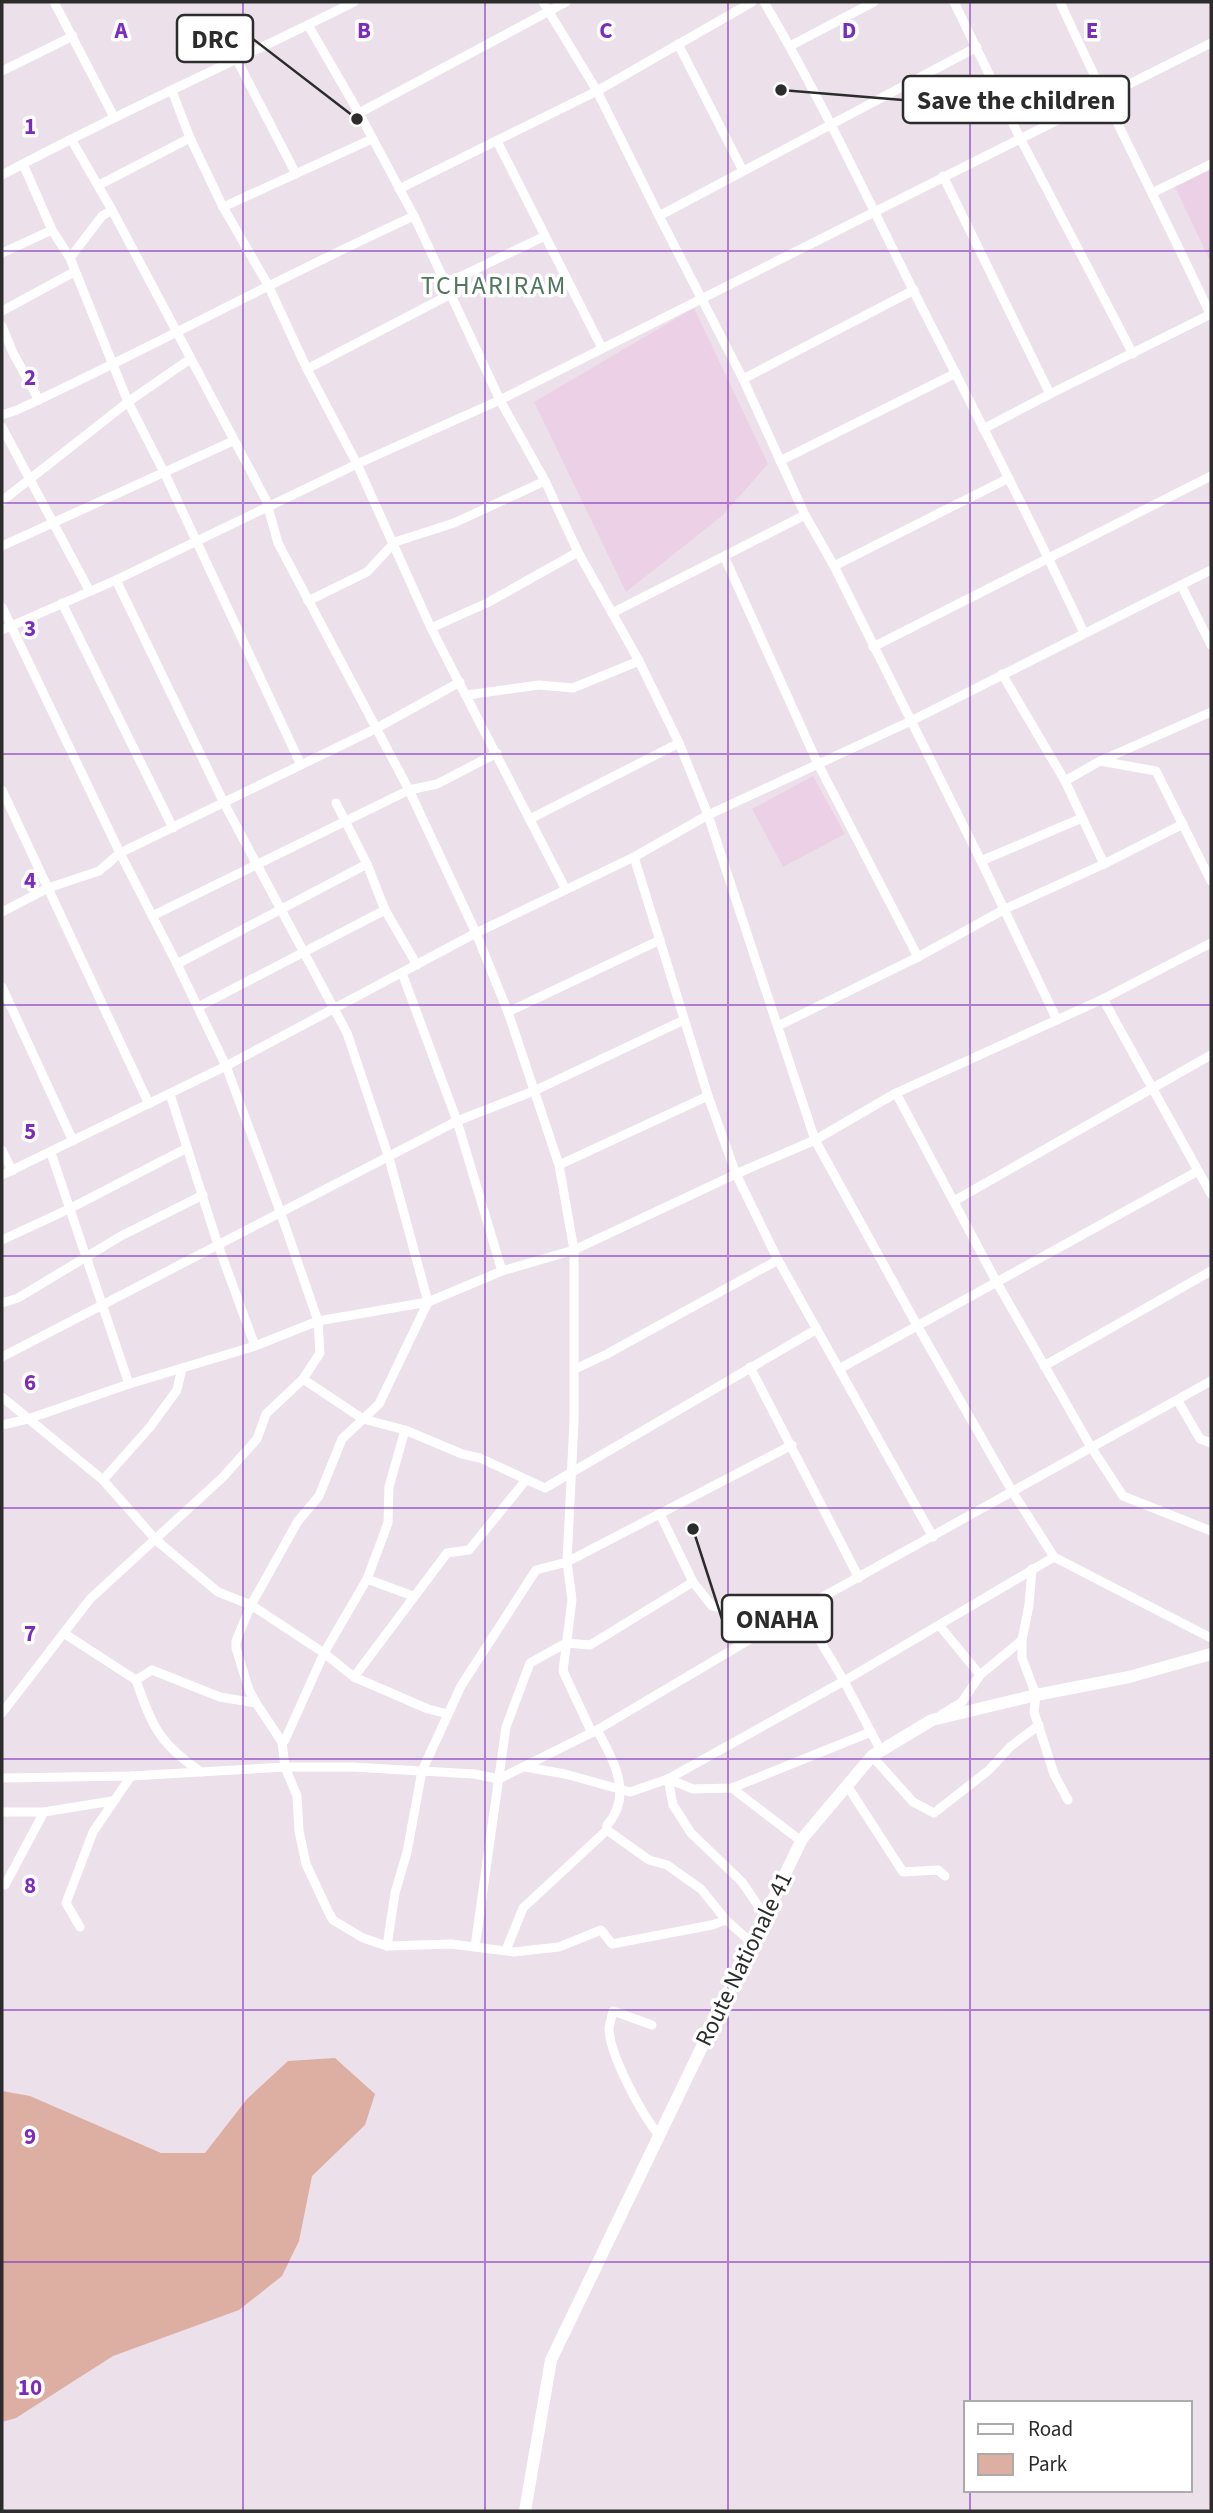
<svg xmlns="http://www.w3.org/2000/svg" width="1213" height="2513" viewBox="0 0 1213 2513" font-family="'Source Sans 3',sans-serif">
	<style>
		.education { fill: #ecd1e6 }
		.green { fill: #ddaea2 }
		.lines { fill: none; stroke-linecap: round; stroke-linejoin: round }
		.street { stroke: #fff; stroke-width: 9 }
		.secondary { stroke: #fff; stroke-width: 12 }
		.grid { fill: none; stroke: #7b2cbf; stroke-width: 2; stroke-opacity: 0.55 }
		.labels { text-anchor: middle; dominant-baseline: central; stroke-width: 7; stroke-linejoin: round; paint-order: stroke }
		.street-label { font-size: 24px; fill: #2c2c2c; stroke: #fff }
		.neighbourhood-label { font-size: 26px; letter-spacing: 2px; fill: #50785f; stroke: #fff }
		.grid-label { font-size: 23px; text-anchor: middle; font-weight: bold; fill: #7b2cbf; stroke: #fff; stroke-width: 7; stroke-linejoin: round; paint-order: stroke }
		.leader { fill: none; stroke: #2c2c2c; stroke-width: 2.5 }
		.callout-dot { fill: #2c2c2c; stroke: #fff; stroke-width: 2.5 }
		.callout { fill: #fff; stroke: #2c2c2c; stroke-width: 2.5 }
		.callout-label { font-size: 26px; text-anchor: middle; font-weight: bold; fill: #2c2c2c }
	</style>
	<rect width="100%" height="100%" fill="#ece0ea"/>
	<g class="education">
		<path d="M1211 169V263L1175 187Z"/>
		<path d="M694 308 768 464 722 516 626 592 534 402Z"/>
		<path d="M813 776 845 834 783 867 752 809Z"/>
	</g>
	<path class="green" d="M335 2058 375 2094 365 2125 312 2176 299 2241 282 2276 239 2310 113 2356 16 2418 2 2422V2091L30 2096 161 2153H205L247 2099 288 2061Z"/>
	<g class="lines">
		<g class="street">
			<path d="M54 2 114 117"/>
			<path d="M543 2 597 91 659 216 743 379 805 515 834 566 981 861 1057 1020"/>
			<path d="M764 2C819 95 865 193 913 290 971 404 1030 517 1084 633"/>
			<path d="M954 2 1020 138 1133 354"/>
			<path d="M1060 2C1108 108 1162 210 1211 316"/>
			<path d="M308 25 359 113 414 216 500 400 545 481 578 552 639 661 679 743 708 815 815 1140 918 1327 1012 1491 1054 1557 1211 1638"/>
			<path d="M678 44 743 171"/>
			<path d="M790 46 874 2"/>
			<path d="M237 60 296 174"/>
			<path d="M2 71 73 36"/>
			<path d="M172 91 190 138 223 207 268 285 307 369 357 464 431 628 565 888"/>
			<path d="M359 113 566 2"/>
			<path d="M71 139 112 210 266 500 278 543 409 790 476 933 508 1012 559 1165 574 1250V1421L567 1562 572 1600 563 1671 592 1733"/>
			<path d="M497 141 602 348"/>
			<path d="M23 164 52 230 70 258 128 402 165 474 301 765"/>
			<path d="M2 175C117 113 237 61 354 2"/>
			<path d="M943 176 1050 394 983 429"/>
			<path d="M99 185 190 138"/>
			<path d="M399 189 597 91 752 2"/>
			<path d="M1152 193 1211 164"/>
			<path d="M223 207 372 139"/>
			<path d="M659 216 977 47"/>
			<path d="M2 253 52 230"/>
			<path d="M70 258 102 216 112 210"/>
			<path d="M445 284 545 236"/>
			<path d="M2 311 74 272"/>
			<path d="M2 326 13 353 39 400"/>
			<path d="M307 369 449 295"/>
			<path d="M743 379 914 290"/>
			<path d="M1050 394 1211 314"/>
			<path d="M2 415 17 410C151 348 280 277 414 216"/>
			<path d="M2 427 89 590"/>
			<path d="M780 461 956 373"/>
			<path d="M2 501 128 402 190 359"/>
			<path d="M2 546 233 441"/>
			<path d="M724 556 818 764 918 957"/>
			<path d="M834 566 1009 478"/>
			<path d="M1211 570 1181 585 1211 645"/>
			<path d="M116 580 224 803 347 1033 389 1158 428 1302 379 1404 342 1439 319 1496 298 1521 251 1605 236 1641V1648L249 1690 256 1703"/>
			<path d="M308 601 367 572 395 542 454 523 545 481"/>
			<path d="M62 603 173 828"/>
			<path d="M2 607 120 853 177 964 226 1066 280 1211 318 1321 320 1353 303 1379 266 1414 257 1439 223 1477 90 1599 2 1713"/>
			<path d="M612 613 805 515"/>
			<path d="M431 628 487 603 578 552"/>
			<path d="M2 630 116 580 357 464 500 400 1211 43"/>
			<path d="M873 647 1211 476"/>
			<path d="M1002 674 1065 781 1104 864"/>
			<path d="M467 695 539 685 573 688 639 661"/>
			<path d="M1100 761 1156 771 1211 881"/>
			<path d="M1065 781 1100 761 1211 712"/>
			<path d="M2 790 149 1104"/>
			<path d="M336 803 367 864 385 910 417 965"/>
			<path d="M530 819 679 743"/>
			<path d="M634 857 708 1096 736 1174 778 1260 933 1537"/>
			<path d="M981 861 1082 818"/>
			<path d="M2 912 48 888 99 871 120 853 377 728 460 682"/>
			<path d="M152 916 409 790 437 784 497 753"/>
			<path d="M177 964 367 864"/>
			<path d="M402 973 457 1121 502 1271"/>
			<path d="M2 987 73 1141"/>
			<path d="M1103 999 1211 1194"/>
			<path d="M198 1007 385 910"/>
			<path d="M508 1012 660 940"/>
			<path d="M778 1026 918 957 1005 909 1104 864 1183 824"/>
			<path d="M896 1093 996 1281 1091 1447 1123 1496 1211 1531"/>
			<path d="M170 1094 218 1245 255 1346"/>
			<path d="M2 1150 12 1171"/>
			<path d="M51 1153 129 1384"/>
			<path d="M559 1165 708 1096"/>
			<path d="M2 1175 226 1066 476 933 634 857 708 815 911 721 1181 585"/>
			<path d="M954 1201 1211 1055"/>
			<path d="M2 1240 69 1209 187 1148"/>
			<path d="M2 1303 18 1298 121 1236 203 1195"/>
			<path d="M2 1357 457 1121 534 1091 684 1020"/>
			<path d="M1044 1366 1211 1271"/>
			<path d="M750 1367 859 1578"/>
			<path d="M575 1369 607 1354 778 1260"/>
			<path d="M839 1369 1198 1171"/>
			<path d="M303 1379 363 1419 405 1430 462 1454 480 1458 545 1488 817 1329"/>
			<path d="M2 1397 103 1480 156 1540 218 1592 251 1605 324 1653 354 1677 428 1709 448 1714"/>
			<path d="M1178 1401 1200 1439 1211 1443"/>
			<path d="M2 1425 28 1419 129 1384 255 1346 318 1321 428 1302 502 1271 574 1250 736 1174 815 1140 896 1093 1103 999 1211 943"/>
			<path d="M103 1480 150 1427 177 1390 182 1368"/>
			<path d="M660 1514 693 1582 712 1606 786 1618"/>
			<path d="M1032 1569 1029 1605 1022 1640V1658L1036 1695 1034 1712 1054 1774 1068 1800"/>
			<path d="M367 1579 413 1596"/>
			<path d="M801 1609 844 1681 881 1751"/>
			<path d="M939 1625 980 1675"/>
			<path d="M65 1634 136 1680 152 1670 220 1697 256 1703 282 1742 285 1767 297 1796 299 1831 306 1864 328 1911 333 1920 363 1938 387 1946"/>
			<path d="M354 1677 447 1553 469 1550 526 1480"/>
			<path d="M136 1680C152 1727 160 1744 201 1772"/>
			<path d="M942 1714 962 1702 980 1675 1022 1640"/>
			<path d="M597 1730C613 1760 634 1794 607 1825V1830L649 1860 667 1865 701 1889 726 1920 753 1944"/>
			<path d="M282 1742 285 1740 324 1653 367 1579 388 1523 389 1487 405 1430"/>
			<path d="M872 1756 913 1802 934 1813 989 1770 1010 1747 1039 1725"/>
			<path d="M525 1767 565 1774 630 1792 668 1779 844 1681 1054 1557"/>
			<path d="M2 1778 131 1776 285 1767H352L474 1774 499 1779 597 1730 801 1609 1211 1381"/>
			<path d="M668 1779 693 1789 732 1788 871 1732"/>
			<path d="M668 1779 673 1805 691 1833 742 1882 765 1916"/>
			<path d="M848 1787 903 1872 938 1870 945 1876"/>
			<path d="M732 1788 801 1841"/>
			<path d="M2 1812H44L112 1801"/>
			<path d="M5 1885 44 1812"/>
			<path d="M726 1920 712 1925 612 1944 601 1930 559 1947 514 1952 451 1944 387 1946 395 1893 407 1852 422 1771 461 1686 536 1570 567 1562 792 1445"/>
			<path d="M80 1927 66 1903 93 1832 131 1776"/>
			<path d="M475 1947 506 1727 530 1663 566 1643 590 1645 693 1582"/>
			<path d="M506 1950 523 1908 607 1830"/>
			<path d="M652 2025 613 2011C612 2016 610 2022 609 2028 609 2054 642 2115 659 2135"/>
		</g>
		<path class="secondary" d="M525 2511 551 2360 802 1839 872 1756 932 1720 1036 1695 1129 1677 1211 1654"/>
	</g>
	<path class="grid" d="M243 2V2511M485 2V2511M728 2V2511M970 2V2403M2 251H1211M2 503H1211M2 754H1211M2 1005H1211M2 1256H1211M2 1508H1211M2 1759H1211M2 2010H1211M2 2262H1211M970 2490V2511"/>
	<g class="labels">
		<g class="street-label">
			<text transform="translate(744 1959) rotate(-64)">Route Nationale 41</text>
		</g>
		<g class="neighbourhood-label">
			<text x="494" y="285">TCHARIRAM</text>
		</g>
	</g>
	<g class="grid-label">
		<text x="121" y="38">A</text>
		<text x="364" y="38">B</text>
		<text x="606" y="38">C</text>
		<text x="849" y="38">D</text>
		<text x="1092" y="38">E</text>
		<text x="30" y="134">1</text>
		<text x="30" y="385">2</text>
		<text x="30" y="636">3</text>
		<text x="30" y="888">4</text>
		<text x="30" y="1139">5</text>
		<text x="30" y="1390">6</text>
		<text x="30" y="1641">7</text>
		<text x="30" y="1893">8</text>
		<text x="30" y="2144">9</text>
		<text x="30" y="2395">10</text>
	</g>
	<path class="leader" d="M357 119L253 39M781 90L903 100M693 1529L722 1619"/>
	<g class="callout-dot">
		<circle cx="357" cy="119" r="7"/>
		<circle cx="781" cy="90" r="7"/>
		<circle cx="693" cy="1529" r="7"/>
	</g>
	<g class="callout">
		<rect x="177" y="15" width="76" height="47" rx="7"/>
		<rect x="903" y="76" width="226" height="47" rx="7"/>
		<rect x="722" y="1595" width="110" height="47" rx="7"/>
	</g>
	<g class="callout-label">
		<text x="215" y="48">DRC</text>
		<text x="1016" y="109">Save the children</text>
		<text x="777" y="1628">ONAHA</text>
	</g>
	<rect width="1213" height="2513" fill="none" stroke="#2c2c2c" stroke-width="7"/>
	<rect x="964" y="2401" width="228" height="91" fill="#ffffff" stroke="#ababab" stroke-width="2"/>
	<rect x="978" y="2424" width="35" height="10" fill="#ffffff" stroke="#ababab" stroke-width="2"/>
	<text x="1028" y="2436" font-size="21" fill="#2c2c2c">Road</text>
	<rect x="978" y="2454" width="35" height="21" fill="#ddaea2" stroke="#ababab" stroke-width="2"/>
	<text x="1028" y="2471" font-size="21" fill="#2c2c2c">Park</text>
</svg>
